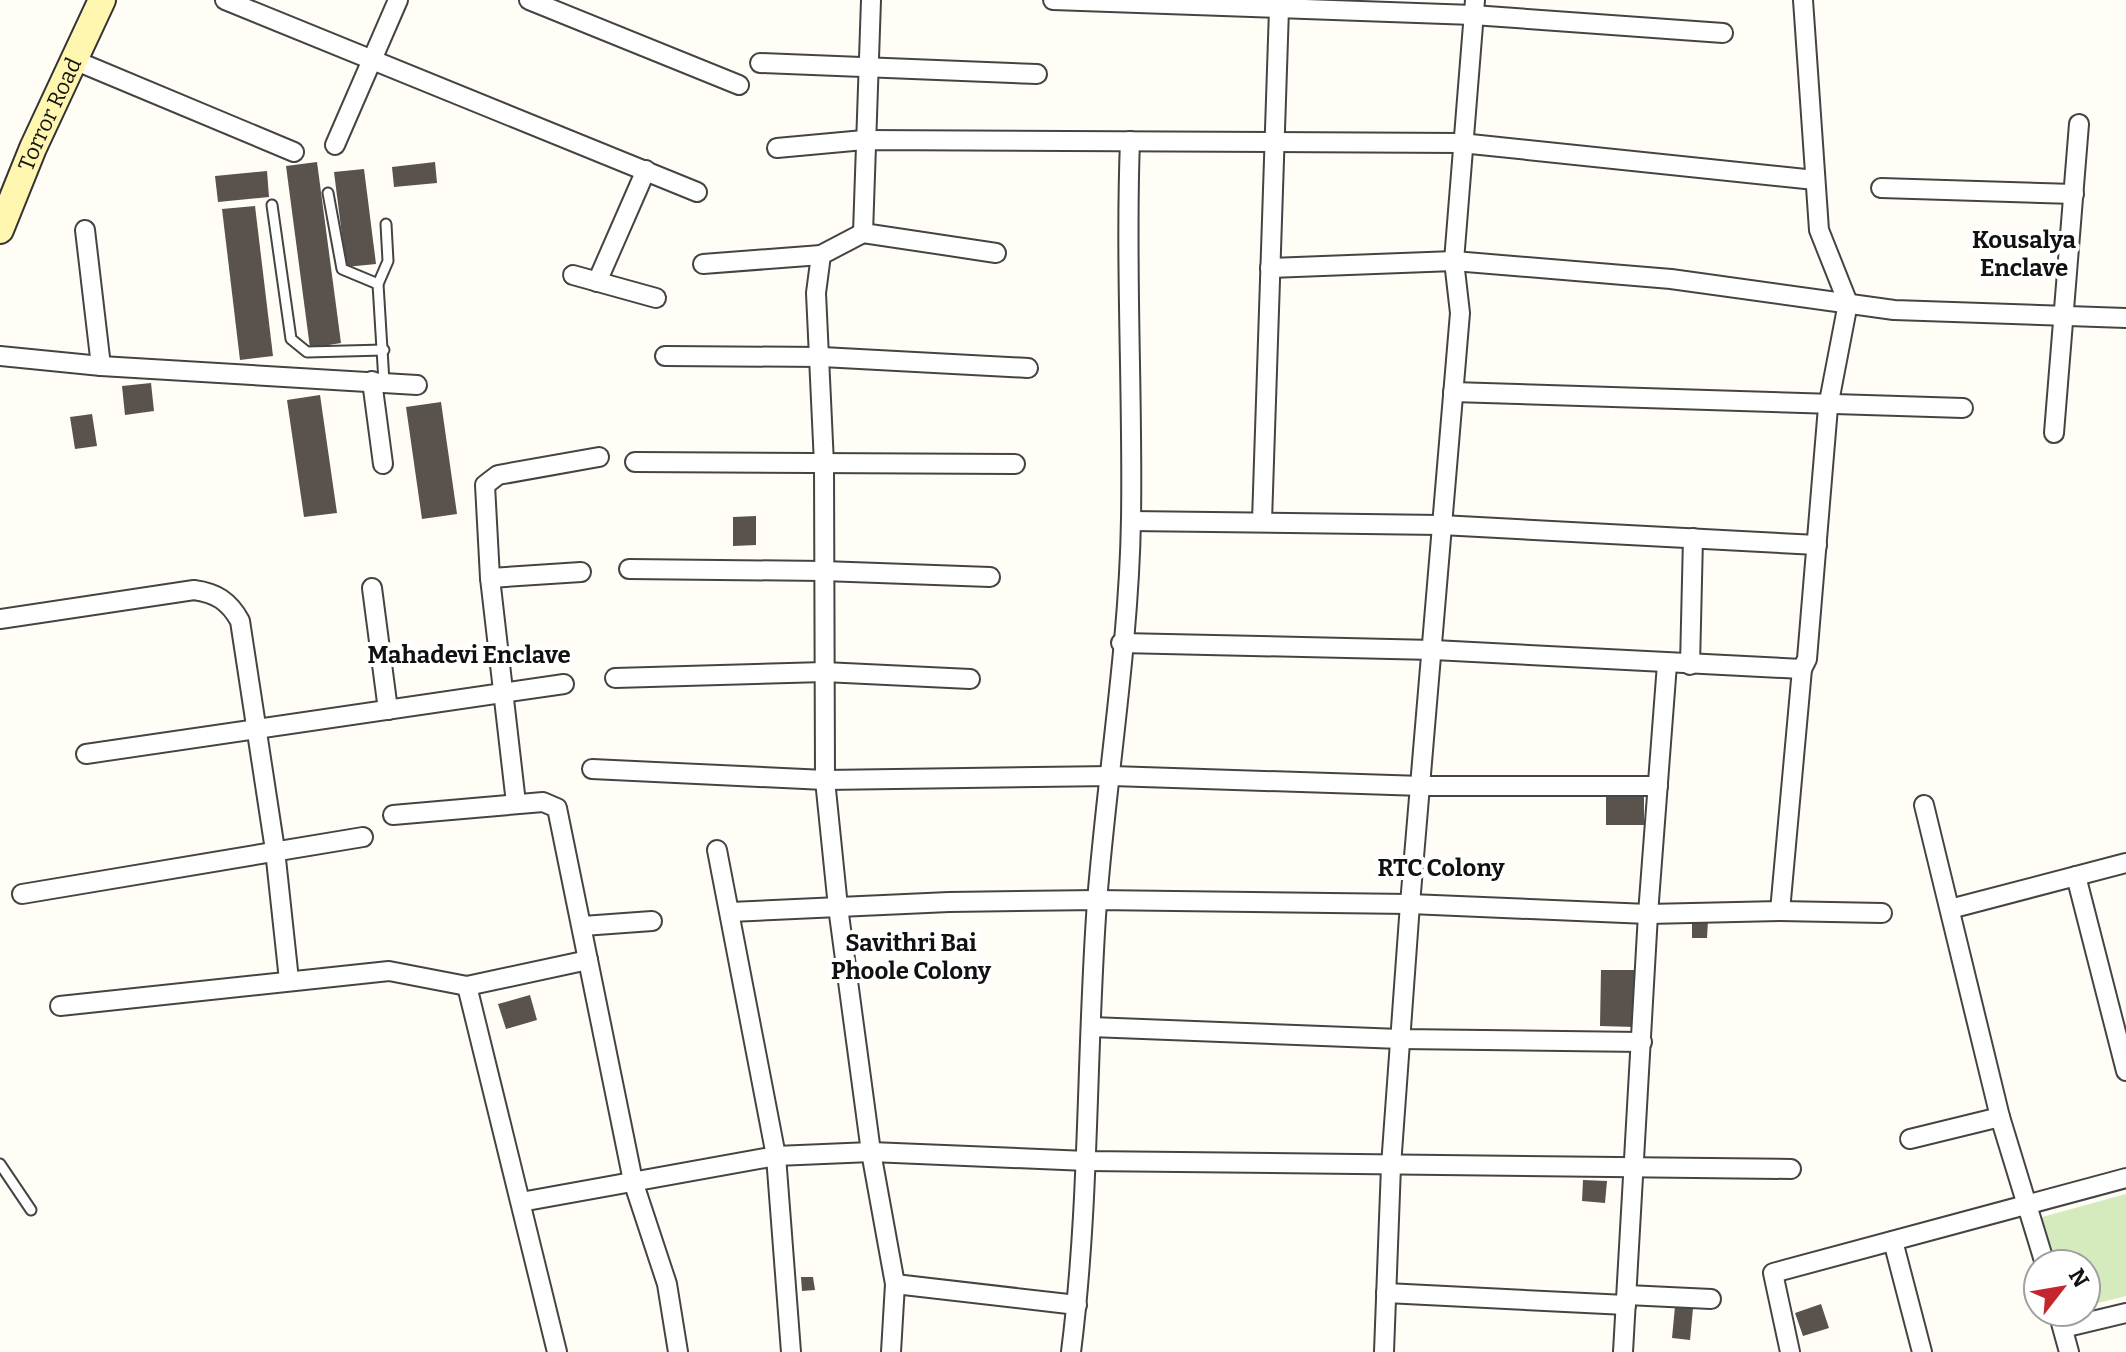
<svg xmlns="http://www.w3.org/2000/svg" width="2126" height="1352" viewBox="0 0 2126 1352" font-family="Bitter,serif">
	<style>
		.green { fill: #d5ebbd }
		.building { fill: #5a524d }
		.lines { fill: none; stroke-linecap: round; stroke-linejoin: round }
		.lane-casing { stroke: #444; stroke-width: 13 }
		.street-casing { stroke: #444; stroke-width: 22 }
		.secondary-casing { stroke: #333; stroke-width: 30 }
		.lane { stroke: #fff; stroke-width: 9 }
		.street { stroke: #fff; stroke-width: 18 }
		.secondary { stroke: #fff6b0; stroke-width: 26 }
		.labels { text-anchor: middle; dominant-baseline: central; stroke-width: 8; stroke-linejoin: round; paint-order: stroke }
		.street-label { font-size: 22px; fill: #111; stroke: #fff }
		.neighbourhood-label { font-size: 24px; font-weight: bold; fill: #111; stroke: #fff }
	</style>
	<rect width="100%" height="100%" fill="#fffdf5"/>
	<path class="green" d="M2126 1194V1296L2086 1306V1264H2055L2042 1217Z"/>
	<g class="building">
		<path d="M317 162 341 343 310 348 286 166Z"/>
		<path d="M435 162 437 183 394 187 392 167Z"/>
		<path d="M364 169 376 264 346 267 334 172Z"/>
		<path d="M267 171 269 197 218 202 215 176Z"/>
		<path d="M255 206 273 356 240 360 222 209Z"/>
		<path d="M151 383 154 411 125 415 122 386Z"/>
		<path d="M320 395 337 513 304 517 287 400Z"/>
		<path d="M441 402 457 514 422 519 406 407Z"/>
		<path d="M92 414 97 446 75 449 70 417Z"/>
		<path d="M756 516V545L733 546V517Z"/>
		<path d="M1606 788 1644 789V825H1606Z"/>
		<path d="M1692 919 1708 920 1707 938H1692Z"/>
		<path d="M1601 970H1634V1027L1600 1026Z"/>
		<path d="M530 995 537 1020 506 1029 498 1004Z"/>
		<path d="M1583 1180 1607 1181 1605 1203 1582 1201Z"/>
		<path d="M801 1277H813L815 1290 802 1291Z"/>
		<path d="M1821 1304 1829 1328 1803 1336 1795 1313Z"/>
		<path d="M1675 1306 1693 1308 1690 1340 1672 1338Z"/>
	</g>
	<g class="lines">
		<g class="lane-casing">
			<g id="lane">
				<path d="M328 193 342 269 378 284"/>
				<path d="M272 205 291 339 307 352 384 350"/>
				<path d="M384 382 378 284 388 261 386 224"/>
				<path d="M0 1164 31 1210"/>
			</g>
		</g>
		<g class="street-casing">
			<g id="street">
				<path d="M225 0 697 192"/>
				<path d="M529 0 739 85"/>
				<path d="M1053 0 1473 15 1723 33"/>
				<path d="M74 60 294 152"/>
				<path d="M760 63 1037 74"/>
				<path d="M335 145 398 0"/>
				<path d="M777 148 864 140 1461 143 1815 180"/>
				<path d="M1881 188 2074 194"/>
				<path d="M85 230 101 366"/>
				<path d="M863 233 871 0"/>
				<path d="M703 264 821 255"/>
				<path d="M1270 268 1454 261 1671 279 1894 310 2126 318"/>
				<path d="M573 275 656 298"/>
				<path d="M597 282 646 170"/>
				<path d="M0 356 101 366 417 385"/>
				<path d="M665 356 822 357 1028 368"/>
				<path d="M372 381 383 464"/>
				<path d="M1453 392 1963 408"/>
				<path d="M2054 433 2079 124"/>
				<path d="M635 462 1015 464"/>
				<path d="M1131 521 1441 525 1817 545"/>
				<path d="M1262 521 1279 9"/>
				<path d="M629 569 823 571 990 577"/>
				<path d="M490 578 581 572"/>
				<path d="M372 588 388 710"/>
				<path d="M0 619 194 590C216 593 229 601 240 621L275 850 289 980"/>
				<path d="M1121 643 1434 650 1802 669 1807 659 1828 407 1848 303 1819 230 1803 0"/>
				<path d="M1690 665 1693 538"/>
				<path d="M615 678 824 672 970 679"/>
				<path d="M86 754 564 684"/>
				<path d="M592 769 825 780 1112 776 1422 786H1658"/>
				<path d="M516 803 490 578 485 485 498 475 599 457"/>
				<path d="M1924 805 2000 1117 2045 1264"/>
				<path d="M393 815 543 802 557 808 633 1181 667 1284 678 1352"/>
				<path d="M717 850 776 1156 871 1152 1087 1161 1791 1169"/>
				<path d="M2076 876 2126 1071"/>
				<path d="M22 894 363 837"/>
				<path d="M1950 909 2126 863"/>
				<path d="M1780 911 1882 913"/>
				<path d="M730 912 949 902 1097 900 1410 904 1648 914 1780 911 1802 669"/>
				<path d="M583 926 652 921"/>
				<path d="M467 986 557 1352"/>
				<path d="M60 1006 389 971 467 986 588 960"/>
				<path d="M1091 1027 1400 1039 1642 1042"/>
				<path d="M1910 1139 2000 1117"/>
				<path d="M521 1202 776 1156 791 1352"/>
				<path d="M1893 1241 1922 1352"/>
				<path d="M895 1284 1077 1305"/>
				<path d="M1386 1293 1626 1305"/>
				<path d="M1627 1295 1711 1299"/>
				<path d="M2058 1312 2069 1352"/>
				<path d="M2063 1328 2126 1313"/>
				<path d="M891 1352 895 1284 871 1152 838 907 825 780 824 464 816 293 821 255 863 233 996 253"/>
				<path d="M1071 1352C1090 1203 1086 1052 1097 902 1107 774 1129 647 1131 519 1133 393 1125 267 1130 141"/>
				<path d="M1384 1352 1391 1166 1410 904 1460 313 1454 261 1475 0"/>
				<path d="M1623 1352 1648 914 1667 664"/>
				<path d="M1790 1352 1773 1273 2126 1178"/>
			</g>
		</g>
		<g class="secondary-casing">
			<g id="secondary">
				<path id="s1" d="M0 230 33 148 102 0"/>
			</g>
		</g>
		<use href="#lane" class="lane"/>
		<use href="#street" class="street"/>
		<use href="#secondary" class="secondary"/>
	</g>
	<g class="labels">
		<g class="street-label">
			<text stroke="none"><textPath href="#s1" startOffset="126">Torror Road</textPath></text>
		</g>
		<g class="neighbourhood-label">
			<text x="2024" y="240">Kousalya<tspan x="2024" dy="28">Enclave</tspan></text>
			<text x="469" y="655">Mahadevi Enclave</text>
			<text x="1441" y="868">RTC Colony</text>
			<text x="911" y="943">Savithri Bai<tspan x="911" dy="28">Phoole Colony</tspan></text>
		</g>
	</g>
	<g transform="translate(2062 1288) rotate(59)"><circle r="38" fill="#ffffff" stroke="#a0a0a0" stroke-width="2"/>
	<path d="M0-6L14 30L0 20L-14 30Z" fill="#c4262e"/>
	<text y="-12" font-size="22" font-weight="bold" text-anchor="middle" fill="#111111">N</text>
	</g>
</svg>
